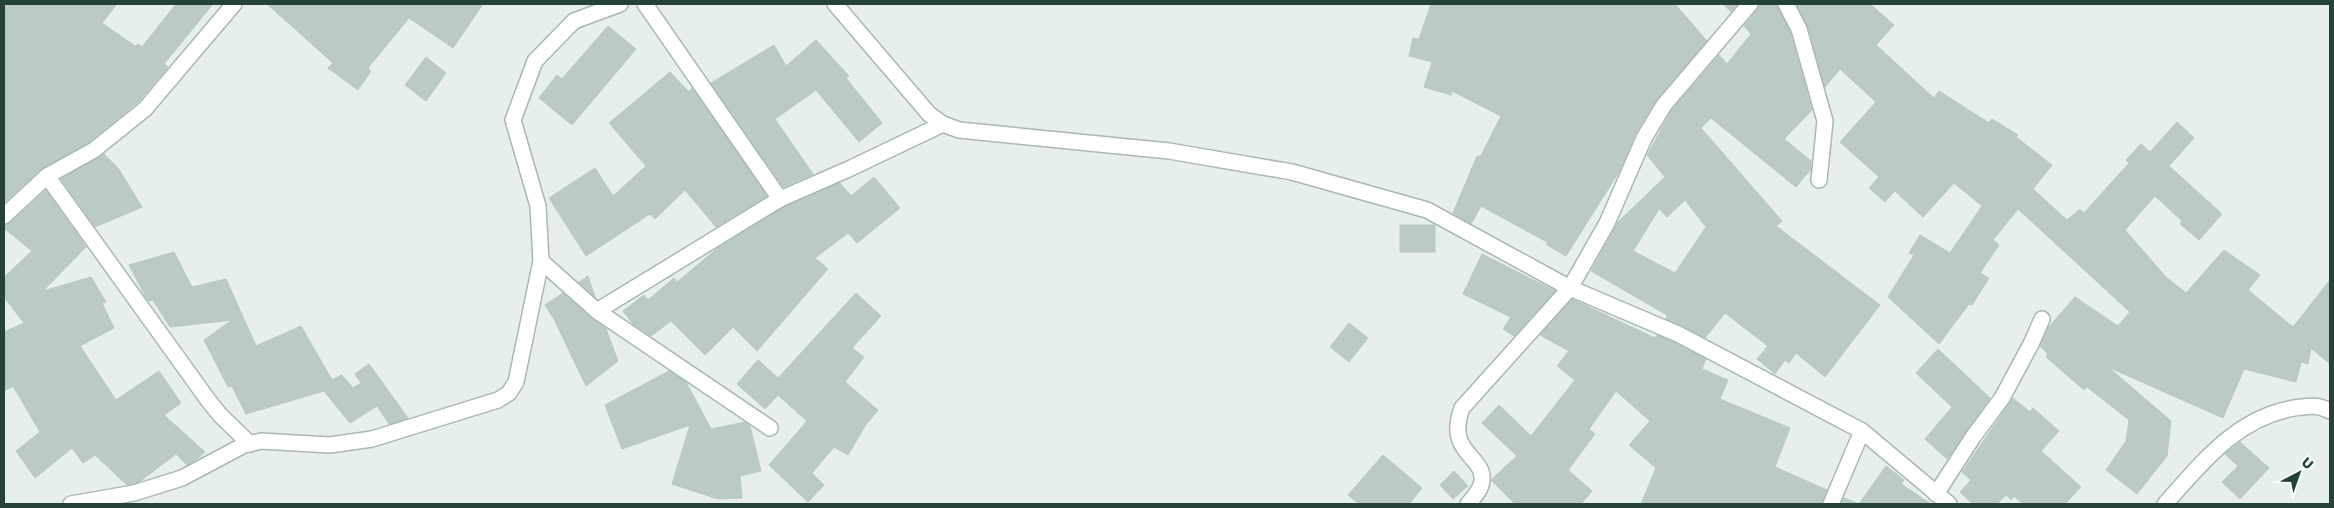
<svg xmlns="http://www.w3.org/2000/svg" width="2334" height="508" viewBox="0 0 2334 508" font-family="Poppins,sans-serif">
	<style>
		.building { fill: #bbcac4; stroke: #b8c9c2; fill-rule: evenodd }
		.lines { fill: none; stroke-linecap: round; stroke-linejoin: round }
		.minor-casing { stroke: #a8b8b2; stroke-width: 18 }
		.minor { stroke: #fff; stroke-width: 15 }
	</style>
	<rect width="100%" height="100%" fill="#e6efeb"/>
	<g class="building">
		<path d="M4 4H117L102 23 135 46 138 44 142 47 176 4H213L164 64 168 67 138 102 89 142 41 169 4 203Z"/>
		<path d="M267 4H483L453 48 409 18 368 68 371 71 358 90 328 68 333 63Z"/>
		<path d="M1431 4H1675L1707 41 1656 100 1635 134 1619 172 1566 256 1547 245V242L1481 206 1471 224 1453 213 1477 156H1481L1501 116 1452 91 1451 95 1424 87 1432 62 1409 56 1413 38 1419 39Z"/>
		<path d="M1723 4H1738L1731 12Z"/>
		<path d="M1759 4H1777L1790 32 1812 110 1784 139 1811 161V169L1796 187 1711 118 1701 128 1782 221 1776 226 1880 305 1825 377 1796 353 1789 363 1785 360 1775 374 1757 359 1768 346 1725 313 1705 338 1666 319 1667 315 1591 271 1618 222 1665 177 1647 155 1672 110 1719 55 1727 64 1751 34 1744 26 1757 10ZM1685 200 1706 227 1675 273 1633 251 1659 209 1667 217Z"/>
		<path d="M1796 4H1870L1894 25 1876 45 1934 98 1939 91 1989 123 1992 119 2018 135 2016 137 2052 165 2033 189 2067 220 2080 209 2084 213 2129 163 2126 160 2141 144 2150 152 2177 122 2194 138 2169 166 2222 214 2199 240 2180 224 2182 221 2155 196 2125 230 2166 277 2186 293 2224 250 2260 275 2248 290 2293 327 2330 280V364L2311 348 2308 364 2301 362 2296 382 2244 369 2223 418 2108 367 2171 421 2167 456 2137 494 2106 470 2126 441 2129 420 2087 387 2084 390 2046 357 2048 354 2040 346 2048 328 2075 297 2118 326 2130 312 2018 209 1993 240 1999 245 1980 273 1989 278 1972 305 1969 304 1939 344 1888 297 1914 255 1909 253 1920 235 1950 253 1982 206 1954 183 1923 217 1895 191 1885 202 1869 188 1879 177 1840 142 1876 102 1840 69 1825 87 1808 26Z"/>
		<path d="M608 26 636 49 572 125 539 98 557 75 562 79Z"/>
		<path d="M816 40 849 76 846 78 882 123 859 142 816 90 775 119 813 174 783 187 711 83 774 45 786 66Z"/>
		<path d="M426 57 446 73 426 101 405 85Z"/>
		<path d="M670 72 689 92 692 88 767 196 716 227 685 190 655 219 650 214 586 256 549 198 595 168 613 196 646 166 609 123Z"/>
		<path d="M104 154 118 168 142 207 95 227 61 179Z"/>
		<path d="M874 177 900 208 857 243 848 233 815 258 828 269 757 351 733 327 705 355 671 321 651 336 633 324 623 311 644 295 648 300 674 278 677 282 719 247 784 207 840 183 851 196Z"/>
		<path d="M46 190 86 247 43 291 91 277 106 302 102 303 114 328 80 346 116 400 159 371 181 403 164 415 205 452 197 459 187 465 176 454 139 482 127 485 95 455 83 463 72 448 35 478 16 451 40 432 13 386 4 391V332L24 323 4 297V277L32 251 4 228V225L10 223Z"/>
		<rect x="1400" y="225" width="35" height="27"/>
		<path d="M174 252 192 287 226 279 256 346 301 326 332 380 342 375 353 388 361 383 355 374 369 364 408 418 389 424 377 406 350 423 324 391 246 414 232 386 228 387 204 340 232 320 170 327 153 300 149 301 147 299 129 265Z"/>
		<path d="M1482 254 1555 291 1514 336 1503 329 1511 317 1463 294Z"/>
		<path d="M588 276 595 297 579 282Z"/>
		<path d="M563 293 591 318 606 329 618 361 586 386 554 319 545 305Z"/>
		<path d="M856 293 881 316 852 348 864 357 845 382 878 410 865 426 848 455 834 447 812 473 824 485 808 502 769 465 807 421 778 395 765 409 737 384 758 360 778 378Z"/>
		<path d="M1572 299 1655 338 1657 335 1674 342 1706 359 1702 369 1728 380 1720 399 1790 428 1775 467 1827 490 1822 504H1641L1656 468 1629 445 1650 421 1616 391 1589 429 1595 434 1568 470 1592 491 1581 504H1515L1491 480 1517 456 1482 423 1499 405 1531 436 1575 380 1557 366 1569 351 1540 335Z"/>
		<path d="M1349 323 1368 338 1349 362 1330 347Z"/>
		<path d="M1938 349 1990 398 1947 459 1925 439 1952 407 1916 373Z"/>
		<path d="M669 371 686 382 711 429 745 422 750 426 761 471 740 476 742 498 718 499 672 484 690 425 622 449 605 405Z"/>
		<path d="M2013 398 2030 412 2033 408 2059 431 2041 451 2081 487 2065 504H2023L2014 496 2011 500 2006 495 1997 504H1973L1960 492 1971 480 1962 472Z"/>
		<path d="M2240 442 2269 468 2240 499 2222 482 2238 466 2225 454Z"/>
		<path d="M1383 455 1422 488 1409 504H1359L1348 495Z"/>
		<path d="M1886 466 1904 480 1901 484 1931 504H1841L1844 498 1859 504Z"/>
		<path d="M1454 471 1468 486 1453 499 1440 485Z"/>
	</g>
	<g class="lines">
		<g class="minor-casing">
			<g id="minor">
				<path d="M645 4 780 199"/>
				<path d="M835 4 929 114 943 124 959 130 1169 151 1292 172 1427 210 1570 288 1678 334 1862 431 1949 504"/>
				<path d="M1786 4 1799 29 1825 121 1819 180"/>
				<path d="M47 176 208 400 220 415 250 444"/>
				<path d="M4 216 47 176 94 150 145 109 234 4"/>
				<path d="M541 261 597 311 770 428"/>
				<path d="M597 311 780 199 851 168 943 124"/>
				<path d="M1936 494 1973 437 2002 398 2031 344 2042 319"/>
				<path d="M71 504 134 493 182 478 244 445 261 441 330 445 372 439 498 400 509 393 516 382 541 261 538 206 513 120 535 61 574 21 620 4"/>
				<path d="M1468 504C1473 498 1481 490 1482 481 1485 455 1445 454 1462 408L1570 288 1607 223 1644 138 1664 105 1750 4"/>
				<path d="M1831 504 1862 431"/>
				<path d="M2165 504C2202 463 2236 418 2294 408 2309 406 2317 404 2330 411"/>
			</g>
		</g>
		<use href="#minor" class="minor"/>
	</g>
	<rect width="2334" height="508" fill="none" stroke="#24423a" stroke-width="10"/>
	<g transform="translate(2299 473) rotate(41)" stroke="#f7fbf9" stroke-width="4" paint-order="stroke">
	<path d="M0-4L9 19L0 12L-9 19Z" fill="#24423a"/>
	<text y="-8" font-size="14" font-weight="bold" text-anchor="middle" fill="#24423a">U</text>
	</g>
</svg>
